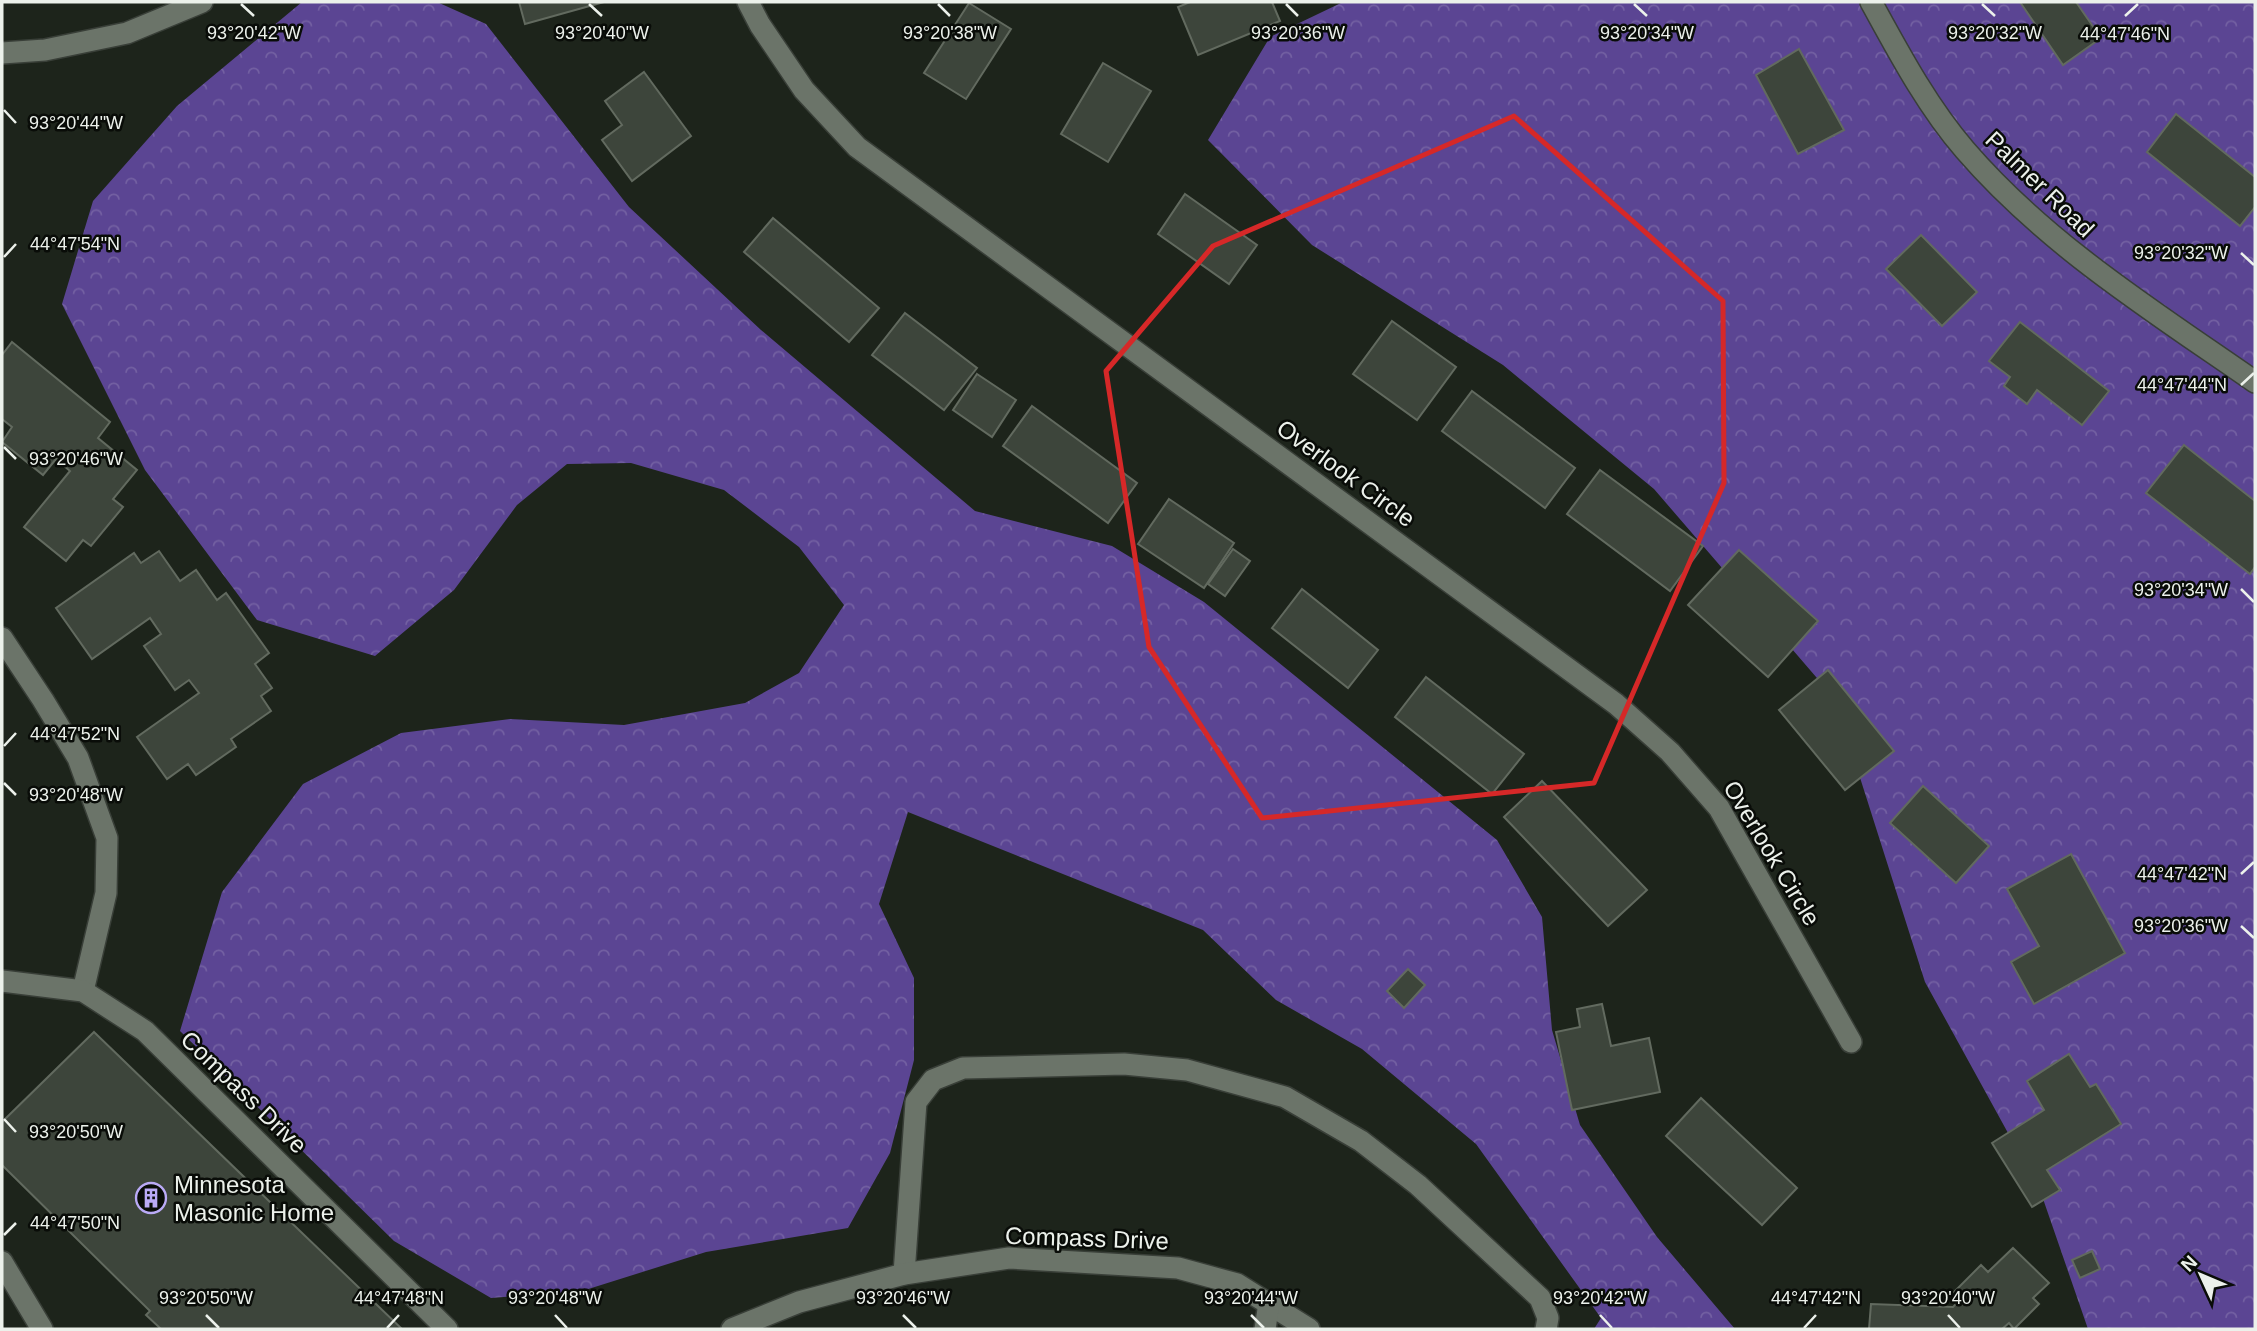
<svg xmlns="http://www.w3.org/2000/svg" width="2257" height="1331" viewBox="0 0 2257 1331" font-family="Helvetica,sans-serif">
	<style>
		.forest { fill: url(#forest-crowns) }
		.building { fill: #3d453b; stroke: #626a5f; stroke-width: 2 }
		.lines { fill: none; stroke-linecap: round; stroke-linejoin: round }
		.minor-casing { stroke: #393f38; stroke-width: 24 }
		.minor { stroke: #6b7469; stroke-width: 21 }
		.marked { fill: none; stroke: #d62828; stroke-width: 5; stroke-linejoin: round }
		.ticks { fill: none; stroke: #ecf1eb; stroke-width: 2.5 }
		.labels { text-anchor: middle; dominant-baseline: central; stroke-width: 5; stroke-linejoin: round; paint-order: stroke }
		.street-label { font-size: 24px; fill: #ecf1eb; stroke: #090c08 }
		.poi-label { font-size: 24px; fill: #ecf1eb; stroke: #090c08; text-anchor: start }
		.ticks-label { font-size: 18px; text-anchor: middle; fill: #ecf1eb; stroke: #090c08; stroke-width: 5; stroke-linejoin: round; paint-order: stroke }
	</style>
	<defs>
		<pattern id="forest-crowns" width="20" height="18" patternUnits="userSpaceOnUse" patternTransform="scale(1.75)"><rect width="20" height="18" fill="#5b4593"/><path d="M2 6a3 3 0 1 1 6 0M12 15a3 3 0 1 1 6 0" fill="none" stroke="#7360a2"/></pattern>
	</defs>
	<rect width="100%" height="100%" fill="#1d241b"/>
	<g class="forest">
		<path d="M302 2H437L486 24 629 207 761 330 975 511 1112 546 1204 602 1497 840 1542 917 1552 1030 1580 1125 1657 1237 1735 1329H1594L1601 1318 1476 1144 1362 1049 1276 1000 1203 930 908 812 879 904 914 978V1060L890 1153 848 1228 706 1252 582 1291 491 1298 394 1241 180 1031 222 892 303 784 401 733 510 719 624 725 745 703 799 673 844 605 799 547 724 490 631 463 567 464 517 505 454 590 375 656 257 620 145 470 62 304 93 201 177 106Z"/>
		<path d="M1343 2H2255V1329H2088L2041 1193 1925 982 1835 699 1654 489 1503 365 1312 245 1208 140 1270 37Z"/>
	</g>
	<g class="building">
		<path d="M519 2H604L525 24Z"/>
		<path d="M1190 2H1272L1280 21 1198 55 1178 7Z"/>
		<path d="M2020 2H2076L2101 38 2063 65Z"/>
		<path d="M969 3 1011 29 966 99 924 73Z"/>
		<path d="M1799 49 1844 130 1798 154 1756 75Z"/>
		<path d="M1103 63 1151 91 1108 162 1061 134Z"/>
		<path d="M644 72 691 136 632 181 602 140 622 125 605 101Z"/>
		<path d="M2176 114 2255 177V207L2240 226 2147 152Z"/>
		<path d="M1185 194 1257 245 1229 284 1158 234Z"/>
		<path d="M773 218 879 308 849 342 744 252Z"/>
		<path d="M1921 235 1977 292 1942 326 1886 269Z"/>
		<path d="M905 313 977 368 944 410 872 355Z"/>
		<path d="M1392 321 1456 367 1417 420 1353 374Z"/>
		<path d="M2020 322 2109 391 2082 425 2037 390 2027 404 2004 386 2010 377 1989 361Z"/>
		<path d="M12 342 110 422 98 438 137 470 113 499 123 507 91 546 83 540 66 561 24 527 70 471 56 459 43 475 2 442 12 427 2 419V355Z"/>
		<path d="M977 374 1016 400 992 437 953 410Z"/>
		<path d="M1472 391 1575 468 1545 508 1442 431Z"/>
		<path d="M1032 406 1137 483 1108 523 1003 446Z"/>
		<path d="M2184 445 2255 501V567L2250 574 2146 493Z"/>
		<path d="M1600 470 1703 546 1670 591 1567 514Z"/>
		<path d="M1169 499 1234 543 1204 588 1138 544Z"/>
		<path d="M1233 549 1250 561 1225 596 1208 584Z"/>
		<path d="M1739 550 1818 621 1768 677 1688 605Z"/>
		<path d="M159 551 180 581 196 570 217 600 226 593 269 653 255 664 272 688 261 696 271 711 231 739 236 747 196 775 188 764 167 779 137 737 199 693 189 680 175 690 144 646 161 634 150 618 92 659 56 608 134 553 141 563Z"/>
		<path d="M1302 589 1378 650 1348 688 1272 628Z"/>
		<path d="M1828 670 1894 751 1845 790 1779 710Z"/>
		<path d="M1426 677 1524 754 1492 794 1395 717Z"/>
		<path d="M1542 781 1647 890 1608 926 1504 817Z"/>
		<path d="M1923 786 1989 846 1956 883 1890 823Z"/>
		<path d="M2071 854 2125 953 2034 1004 2011 962 2039 946 2007 889Z"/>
		<path d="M1408 969 1425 985 1404 1008 1387 991Z"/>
		<path d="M1602 1004 1611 1046 1649 1038 1660 1092 1572 1110 1556 1032 1580 1027 1577 1009Z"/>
		<path d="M94 1032 300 1231 402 1329H161L146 1315 150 1311 2 1165V1122Z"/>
		<path d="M2069 1054 2090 1087 2096 1084 2121 1124 2047 1170 2060 1190 2032 1207 1992 1143 2044 1110 2027 1081Z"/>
		<path d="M1701 1098 1797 1188 1762 1225 1666 1136Z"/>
		<path d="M2013 1248 2049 1283 2033 1298 2039 1304 2014 1329 2009 1323 2002 1329H1869L1871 1304 1953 1307 1961 1299 1954 1292 1981 1265 1988 1272Z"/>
		<path d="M2092 1251 2100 1269 2080 1278 2072 1260Z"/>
	</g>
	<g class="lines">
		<g class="minor-casing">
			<g id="minor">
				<path d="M748 2 760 25 804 90 857 147 1616 704 1670 752 1719 808 1851 1042"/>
				<path d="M1871 2C1899 53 1927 106 1965 150 2047 245 2153 311 2255 382"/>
				<path d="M2 53 45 50 127 33 202 2"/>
				<path d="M2 638 43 700 78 758 107 838 106 893 83 991"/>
				<path d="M2 981 83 991 145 1031 447 1329"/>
				<path d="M2 1262 42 1329"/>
				<path d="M904 1274 916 1102 933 1080 963 1068 1124 1064 1187 1070 1285 1097 1361 1141 1418 1185 1540 1298 1548 1318 1546 1329"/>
				<path d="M732 1329 799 1302 904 1274 1009 1258 1178 1268 1237 1284 1309 1329"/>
				<path d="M1265 1329 1269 1303"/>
			</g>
		</g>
		<use href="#minor" class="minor"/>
	</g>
	<path class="marked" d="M1514 116 1723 301 1724 483 1594 783 1262 818 1149 647 1106 371 1213 246Z"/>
	<path class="ticks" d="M241 4 254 16M589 4 602 16M938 4 950 16M1286 4 1298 16M1634 4 1647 16M1982 4 1995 16M2125 16 2138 4M4 110 16 123M2241 253 2254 265M4 257 16 244M2241 385 2254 373M4 447 16 459M2241 589 2254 602M4 746 16 733M4 783 16 795M2241 874 2254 862M2241 926 2254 938M4 1119 16 1132M4 1235 16 1223M206 1315 219 1328M555 1315 567 1328M903 1315 916 1328M1251 1315 1264 1328M1600 1315 1612 1328M1948 1315 1960 1328M387 1328 399 1315M1804 1328 1816 1315"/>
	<defs>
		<g id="building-ring" transform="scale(1.575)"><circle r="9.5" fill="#090c08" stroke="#baaaf6" stroke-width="1.5"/><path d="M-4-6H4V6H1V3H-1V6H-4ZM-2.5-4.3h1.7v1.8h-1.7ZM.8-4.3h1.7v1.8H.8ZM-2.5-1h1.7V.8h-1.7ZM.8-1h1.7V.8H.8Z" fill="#baaaf6"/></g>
	</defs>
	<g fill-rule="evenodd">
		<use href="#building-ring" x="151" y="1198"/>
	</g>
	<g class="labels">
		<g class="street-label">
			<text transform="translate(2040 184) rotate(44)">Palmer Road</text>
			<text transform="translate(1346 473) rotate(36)">Overlook Circle</text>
			<text transform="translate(1772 853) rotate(59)">Overlook Circle</text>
			<text transform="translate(244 1092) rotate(44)">Compass Drive</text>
			<text transform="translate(1087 1238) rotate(2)">Compass Drive</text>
		</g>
		<g class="poi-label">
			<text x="174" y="1184">Minnesota<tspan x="174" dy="28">Masonic Home</tspan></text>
		</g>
	</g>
	<g class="ticks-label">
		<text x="254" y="39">93°20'42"W</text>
		<text x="602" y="39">93°20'40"W</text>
		<text x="950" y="39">93°20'38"W</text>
		<text x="1298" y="39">93°20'36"W</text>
		<text x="1647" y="39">93°20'34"W</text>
		<text x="1995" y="39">93°20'32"W</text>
		<text x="2125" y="40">44°47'46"N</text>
		<text x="76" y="129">93°20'44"W</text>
		<text x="75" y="250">44°47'54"N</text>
		<text x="2181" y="259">93°20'32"W</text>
		<text x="2182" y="391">44°47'44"N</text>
		<text x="76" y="465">93°20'46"W</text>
		<text x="2181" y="596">93°20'34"W</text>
		<text x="75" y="740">44°47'52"N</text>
		<text x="76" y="801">93°20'48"W</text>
		<text x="2182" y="880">44°47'42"N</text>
		<text x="2181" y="932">93°20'36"W</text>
		<text x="76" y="1138">93°20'50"W</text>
		<text x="75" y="1229">44°47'50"N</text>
		<text x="399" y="1304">44°47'48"N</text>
		<text x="1816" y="1304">44°47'42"N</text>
		<text x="206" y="1304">93°20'50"W</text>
		<text x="555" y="1304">93°20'48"W</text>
		<text x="903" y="1304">93°20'46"W</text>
		<text x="1251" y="1304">93°20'44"W</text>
		<text x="1600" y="1304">93°20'42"W</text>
		<text x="1948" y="1304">93°20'40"W</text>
	</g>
	<rect width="2257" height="1331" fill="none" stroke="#ecf1eb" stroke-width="7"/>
	<g transform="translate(2201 1275) rotate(314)" stroke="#090c08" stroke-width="5" paint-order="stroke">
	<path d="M0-5L12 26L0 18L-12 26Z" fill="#ecf1eb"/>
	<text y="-10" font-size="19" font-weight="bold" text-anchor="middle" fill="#ecf1eb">N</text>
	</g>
</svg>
